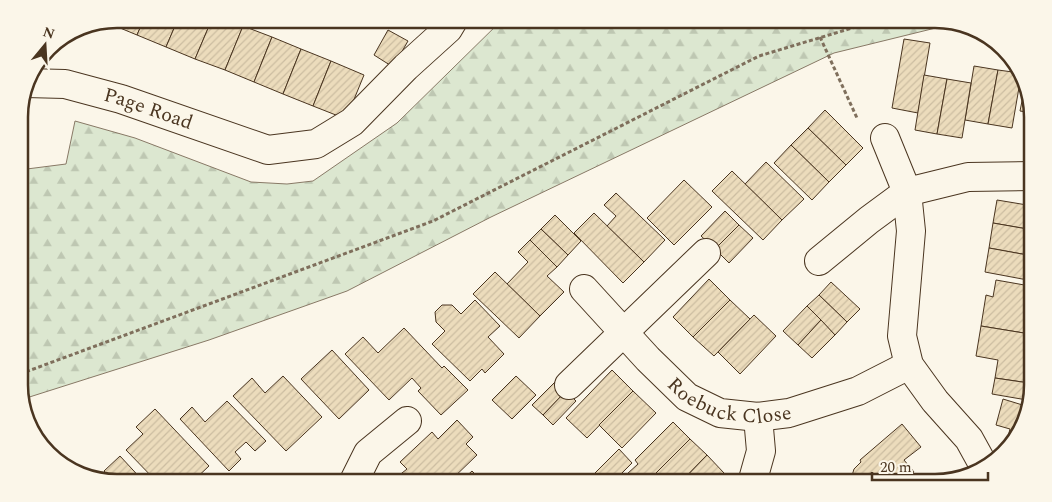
<svg xmlns="http://www.w3.org/2000/svg" width="1052" height="502" viewBox="0 0 1052 502" font-family="Spectral,serif">
	<style>
		.forest { fill: url(#forest-firs); stroke: #887966 }
		.building { fill: url(#building-hatch); stroke: #4a3520 }
		.lines { fill: none; stroke-linecap: round; stroke-linejoin: round }
		.minor-casing { stroke: #4a3520; stroke-width: 30 }
		.path { stroke: #7f6f5c; stroke-width: 3; stroke-dasharray: 4 2.5; stroke-linecap: butt }
		.minor { stroke: #fbf6e9; stroke-width: 28 }
		.labels { text-anchor: middle; dominant-baseline: central; stroke-width: 4; stroke-linejoin: round; paint-order: stroke }
		.street-label { font-size: 20px; fill: #4a3520; stroke: #fbf6e9 }
		.rim { fill: none; stroke: #4a3520; stroke-width: 2.5 }
	</style>
	<defs>
		<pattern id="forest-firs" width="22" height="20" patternUnits="userSpaceOnUse" patternTransform="scale(1.25)"><rect width="22" height="20" fill="#dce7d0"/><path d="M5 1l3.5 6h-7zM16 11l3.5 6h-7z" fill="#bec7b2"/></pattern>
		<pattern id="building-hatch" width="6" height="6" patternUnits="userSpaceOnUse" patternTransform="scale(1.25)"><rect width="6" height="6" fill="#ecdcbc"/><path d="M-1 1l2-2M0 6l6-6M5 7l2-2" fill="none" stroke="#ccbda1"/></pattern>
	</defs>
	<rect width="100%" height="100%" fill="#fbf6e9"/>
	<path class="forest" d="M503 19H935L956 23 834 53 491 217 347 291 209 340 20 400 19 170 66 164 75 121 135 138 251 182 287 184 313 181 397 123Z"/>
	<g class="building">
		<path d="M117 19H144L137 35 108 23 109 20Z"/>
		<path d="M144 19H178L166 47 137 35Z"/>
		<path d="M178 19H212L195 59 166 47Z"/>
		<path d="M212 19H246L225 70 195 59Z"/>
		<path d="M243 26 272 37 254 82 225 70Z"/>
		<path d="M388 30 408 41 393 67 374 55Z"/>
		<path d="M272 37 301 49 283 94 254 82Z"/>
		<path d="M904 39 930 43 918 113 892 108Z"/>
		<path d="M301 49 331 61 313 106 283 94Z"/>
		<path d="M331 61 364 75 346 119 313 106Z"/>
		<path d="M974 66 998 70 988 124 965 120Z"/>
		<path d="M998 70 1020 73 1021 76 1012 128 988 124Z"/>
		<path d="M924 75 947 79 937 134 915 130Z"/>
		<path d="M947 79 971 83 962 138 937 134Z"/>
		<path d="M1025 86 1032 104V113L1020 111Z"/>
		<path d="M825 110 863 148 846 165 808 128Z"/>
		<path d="M808 128 846 165 829 182 791 145Z"/>
		<path d="M791 145 829 182 812 200 774 163Z"/>
		<path d="M766 162 804 199 782 220 745 184Z"/>
		<path d="M732 171 782 220 763 240 712 191Z"/>
		<path d="M684 180 712 207 674 245 647 218Z"/>
		<path d="M616 193 665 240 644 262 607 226 616 216 604 205Z"/>
		<path d="M997 200 1033 206V230L993 223Z"/>
		<path d="M725 211 739 225 715 249 701 236Z"/>
		<path d="M594 213 644 262 623 283 574 233Z"/>
		<path d="M555 215 581 241 568 255 541 229Z"/>
		<path d="M993 223 1033 230V256L989 248Z"/>
		<path d="M739 225 753 238 729 263 715 249Z"/>
		<path d="M541 229 568 255 557 267 530 240Z"/>
		<path d="M530 240 557 267 547 276 564 292 540 316 507 284 528 262 518 252Z"/>
		<path d="M989 248 1033 256V281L985 272Z"/>
		<path d="M495 272 540 316 519 338 473 294Z"/>
		<path d="M709 279 730 300 693 337 673 317Z"/>
		<path d="M996 280 1030 286 1027 302 1033 303V316L1030 334 981 326 986 295 993 297Z"/>
		<path d="M831 282 860 309 847 322 819 295Z"/>
		<path d="M819 295 847 322 835 335 807 306Z"/>
		<path d="M475 300 500 326 488 337 504 354 485 373 482 369 470 381 432 344 445 331 436 322 435 312 442 305H452L461 314Z"/>
		<path d="M730 300 750 319 714 356 693 337Z"/>
		<path d="M807 306 821 320 798 345 783 331Z"/>
		<path d="M754 315 776 336 740 374 718 352Z"/>
		<path d="M821 320 835 335 812 358 798 345Z"/>
		<path d="M981 326 1030 334 1025 365 1032 366 1029 383 995 378 998 360 976 356Z"/>
		<path d="M404 328 442 368 444 366 468 390 441 415 418 391 421 388 412 378 389 400 345 354 363 337 378 353Z"/>
		<path d="M332 350 369 390 339 419 301 379Z"/>
		<path d="M612 370 633 391 587 438 566 418Z"/>
		<path d="M283 376 322 417 286 451 233 396 252 378 265 393Z"/>
		<path d="M516 376 536 395 512 419 492 400Z"/>
		<path d="M995 378 1029 383 1027 400 992 394Z"/>
		<path d="M556 381 566 391 543 415 532 405Z"/>
		<path d="M566 391 576 401 553 425 543 415Z"/>
		<path d="M633 391 656 413 622 448 599 425Z"/>
		<path d="M1003 399 1029 407 1026 423 1005 448 1010 429 996 425Z"/>
		<path d="M227 401 266 441 255 451 246 442 235 452 241 459 229 471 180 419 192 407 205 422Z"/>
		<path d="M155 409 209 466 191 483H158L126 450 143 434 136 427Z"/>
		<path d="M457 420 473 437 466 444 477 455 448 483H403L397 477 407 469 400 462 432 432 438 439Z"/>
		<path d="M673 422 690 439 646 483H636L627 474 638 464 635 460Z"/>
		<path d="M902 424 921 447 904 460 914 472 900 483H879L875 478 869 483H855L851 479 854 469 861 462 860 460Z"/>
		<path d="M690 439 707 455 680 483H646Z"/>
		<path d="M619 449 632 463 612 483H602L593 475Z"/>
		<path d="M707 455 724 473 714 483H680Z"/>
		<path d="M120 456 145 483 109 482 112 479 104 471Z"/>
		<path d="M472 471 484 483H459Z"/>
		<path d="M944 474 949 480 941 483H933Z"/>
	</g>
	<g class="lines">
		<g class="minor-casing">
			<g id="minor">
				<path id="s1" d="M26 83 65 84 121 99 268 150 316 144 352 122 406 67 448 29 454 19"/>
				<path d="M885 138 907 192 911 231 902 336 909 365 935 401 969 439 985 468"/>
				<path d="M819 261 869 220 907 192 968 177 1033 176"/>
				<path id="s2" d="M584 289 648 359 687 397 720 413 758 417 789 413 858 391 909 365"/>
				<path d="M569 385 706 253"/>
				<path d="M353 483 368 453 407 421"/>
				<path d="M752 483 761 451 758 417"/>
			</g>
		</g>
		<g class="path">
			<path d="M820 37 857 118"/>
			<path d="M20 374 433 221 759 56 882 19"/>
		</g>
		<use href="#minor" class="minor"/>
	</g>
	<g class="labels">
		<g class="street-label">
			<text stroke="none"><textPath href="#s1" startOffset="126">Page Road</textPath></text>
			<text stroke="none"><textPath href="#s2" startOffset="192">Roebuck Close</textPath></text>
		</g>
	</g>
	<path d="M0 0H1052V502H0ZM117 28H935A89 89 0 0 1 1024 117V385A89 89 0 0 1 935 474H117A89 89 0 0 1 28 385V117A89 89 0 0 1 117 28Z" fill="#fbf6e9" fill-rule="evenodd"/>
	<path class="rim" d="M117 28H935A89 89 0 0 1 1024 117V385A89 89 0 0 1 935 474H117A89 89 0 0 1 28 385V117A89 89 0 0 1 117 28Z"/>
	<g transform="translate(45 45) rotate(18)" stroke="#fbf6e9" stroke-width="4" paint-order="stroke">
	<path d="M0-4L9 19L0 12L-9 19Z" fill="#4a3520"/>
	<text y="-8" font-size="14" font-weight="bold" text-anchor="middle" fill="#4a3520">N</text>
	</g>
	<path d="M872 472v8h116v-8" fill="none" stroke="#4a3520" stroke-width="2.5"/>
	<text x="880" y="472" font-size="15" fill="#4a3520" stroke="#fbf6e9" stroke-width="4" paint-order="stroke">20 m</text>
</svg>
